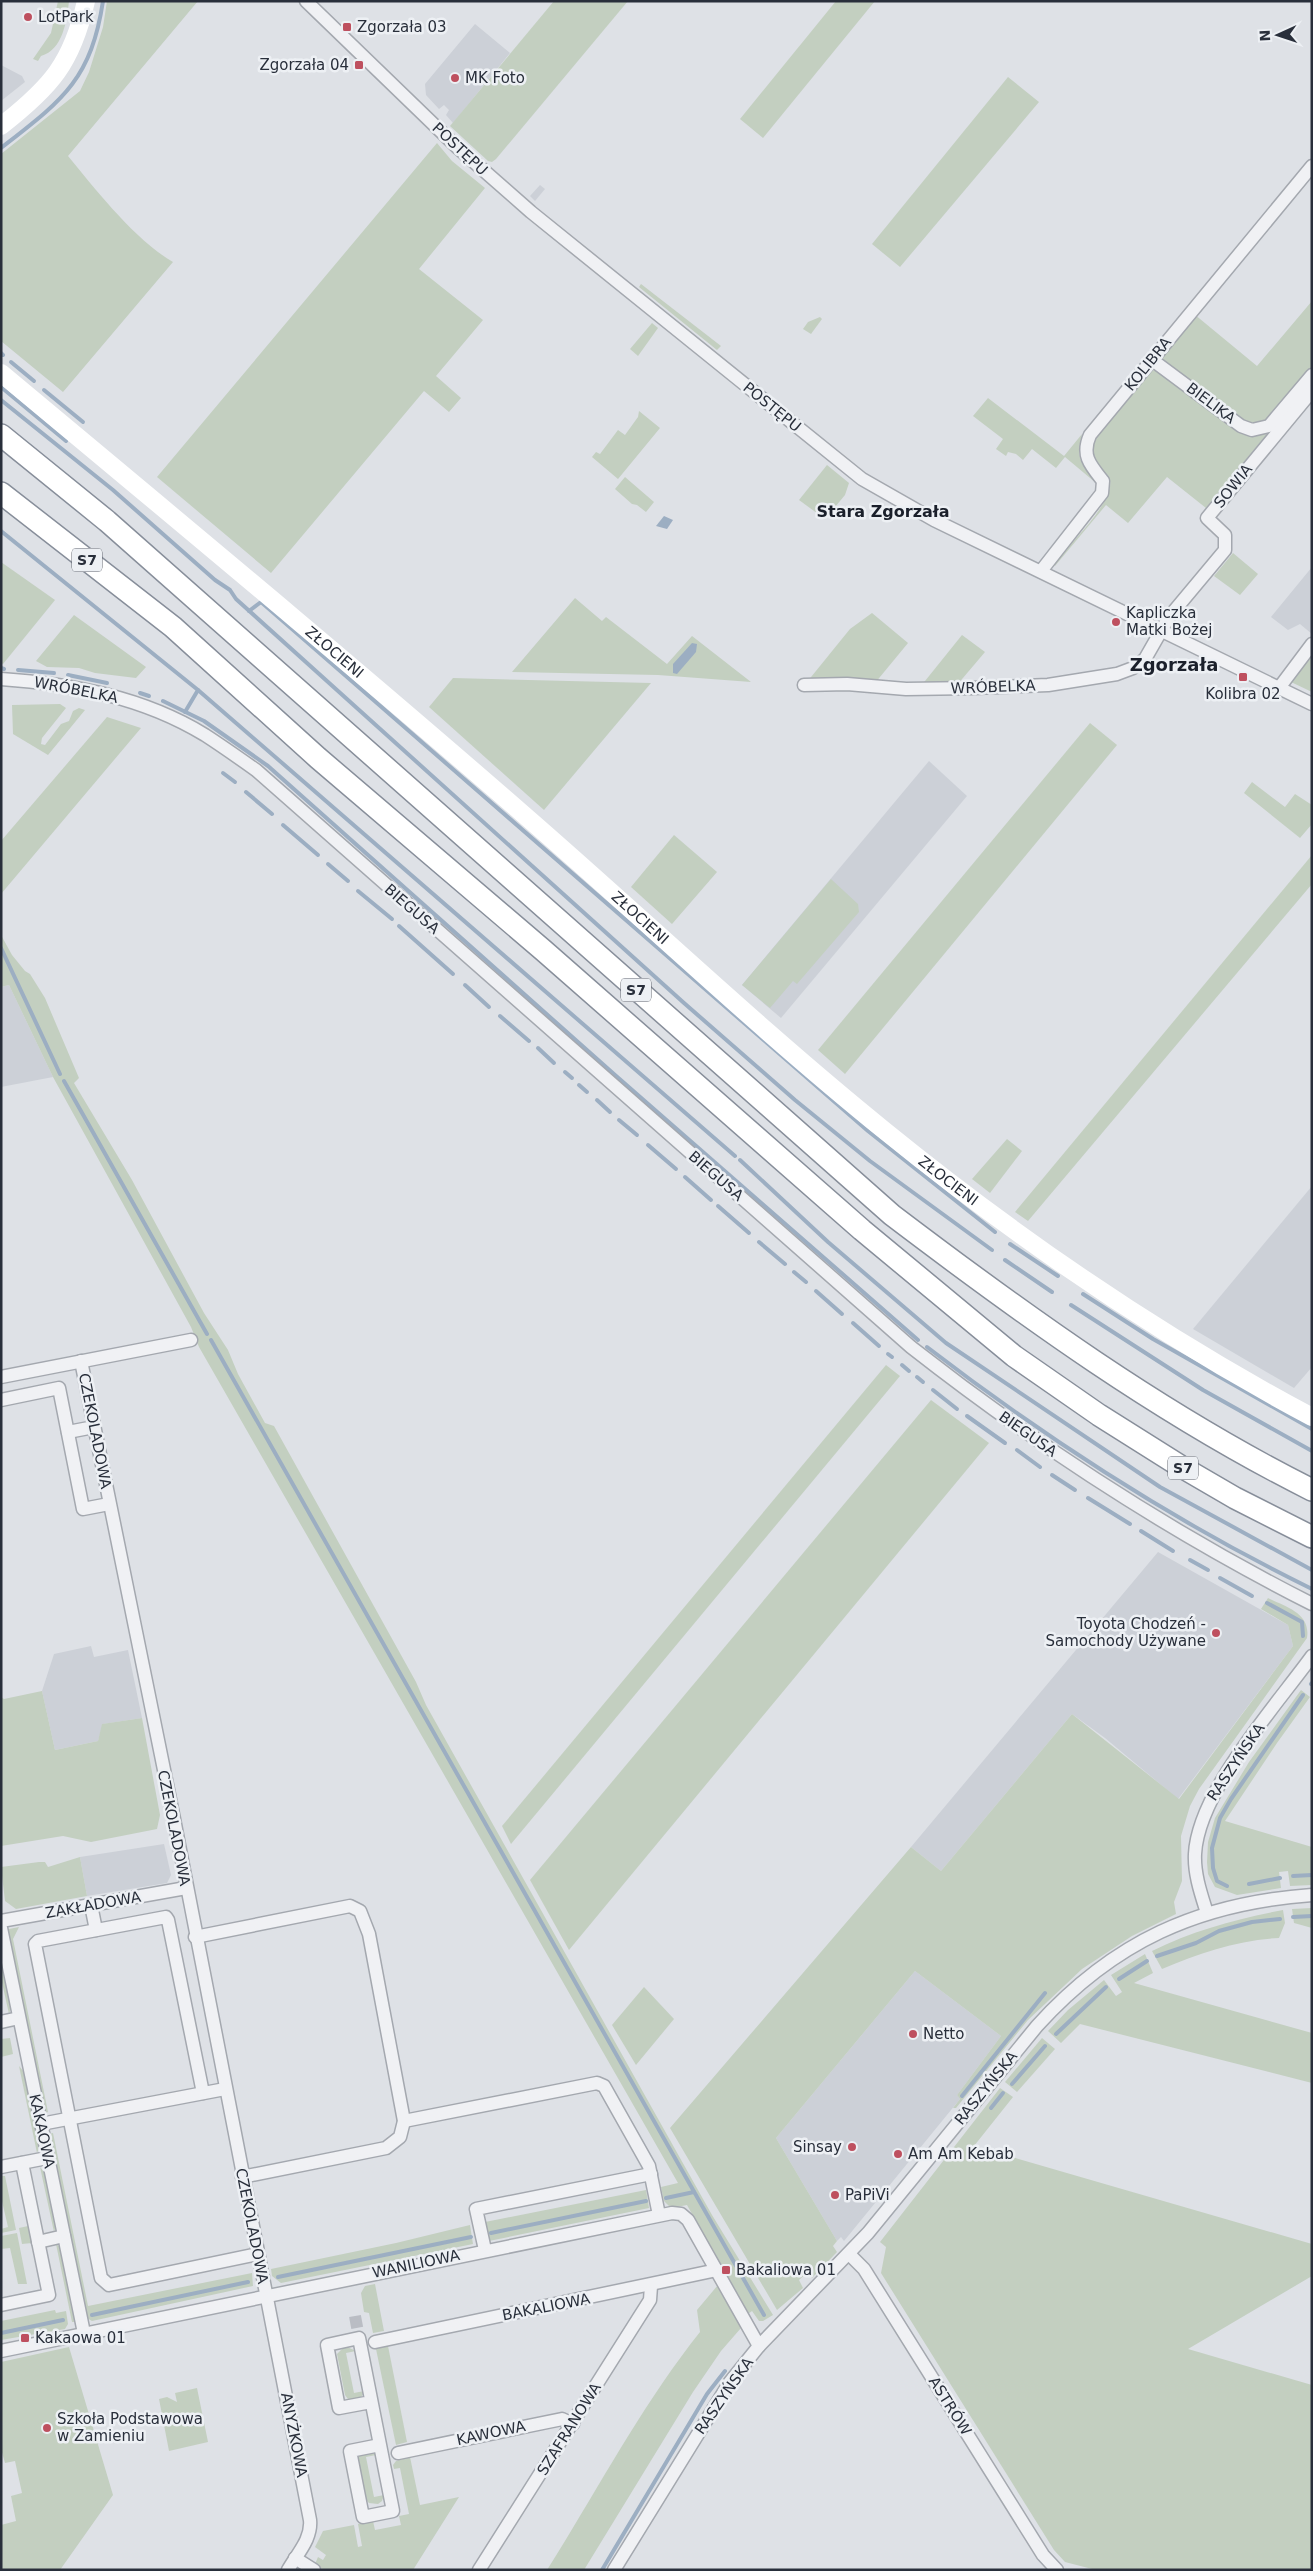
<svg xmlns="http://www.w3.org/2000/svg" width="1313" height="2571" viewBox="0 0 1313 2571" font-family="'DejaVu Sans',sans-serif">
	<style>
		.built { fill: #ccd0d7 }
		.green { fill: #c3cfc0 }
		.water { fill: #9caec2 }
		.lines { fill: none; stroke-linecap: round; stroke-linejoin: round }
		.stream { stroke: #9caec2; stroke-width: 4 }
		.street-tunnel { stroke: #babdc4; stroke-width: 12; stroke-dasharray: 12 6; stroke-linecap: butt }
		.street-casing { stroke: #a4a8af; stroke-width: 15 }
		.highway-casing { stroke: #878e9a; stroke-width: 24 }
		.street { stroke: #f0f1f4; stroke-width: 12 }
		.secondary { stroke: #fff; stroke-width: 18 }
		.highway { stroke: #fff; stroke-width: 21 }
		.poi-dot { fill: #be505f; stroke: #edf0f4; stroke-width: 2 }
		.labels { text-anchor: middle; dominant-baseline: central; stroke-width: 5; stroke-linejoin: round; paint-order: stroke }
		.shield { fill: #edf0f4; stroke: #646972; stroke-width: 1 }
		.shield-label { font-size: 14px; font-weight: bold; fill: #292f3b }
		.poi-label { font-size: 15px; fill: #292f3b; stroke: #edf0f4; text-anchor: start }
		.street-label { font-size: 15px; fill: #292f3b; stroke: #edf0f4 }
		.neighbourhood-label { font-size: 16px; font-weight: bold; fill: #1b202b; stroke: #edf0f4 }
		.quarter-label { font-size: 18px; font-weight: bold; fill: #1b202b; stroke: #edf0f4 }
	</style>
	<rect width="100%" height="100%" fill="#dee1e6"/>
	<g class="built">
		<path d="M475 24 510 53 453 123 446 115 449 110 444 105 439 109 426 95 425 84Z"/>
		<path d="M1 65 22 76 25 82 1 101Z"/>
		<path d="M540 185 545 189 535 201 530 196Z"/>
		<path d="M1312 567V634L1300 624 1288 630 1271 617Z"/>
		<path d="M929 761 967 796 781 1018 742 985Z"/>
		<path d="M9 985 53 1077 1 1087V987Z"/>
		<path d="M1312 1186V1367L1294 1388 1193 1329Z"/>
		<path d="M1158 1552 1288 1625 1293 1646 1178 1799 1105 1738 1072 1714 941 1871 911 1847Z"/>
		<path d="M91 1646 94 1657 128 1650 142 1718 103 1724 98 1741 55 1750 42 1691 54 1654Z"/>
		<path d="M164 1844 171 1875 167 1883 87 1896 80 1857Z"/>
		<path d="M915 1971 1001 2036 957 2095 960 2099 844 2241 841 2237 837 2241 776 2138Z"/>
	</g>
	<g class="green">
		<path d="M58 1H69C67 20 63 50 41 56L38 61 33 59 51 33Z"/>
		<path d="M107 1H198L68 156C96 190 135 240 173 262L63 392 1 341V154L80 91 89 72 103 27Z"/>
		<path d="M554 1H628L496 159 492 162 488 161 450 126Z"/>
		<path d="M836 1H875L763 138 740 119Z"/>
		<path d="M1008 77 1039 102 900 267 872 244Z"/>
		<path d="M437 143 452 161 485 188 419 269 483 320 436 376 461 398 449 412 424 391 271 573 157 477Z"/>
		<path d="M641 284 721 346 717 350 639 287Z"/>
		<path d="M1312 301V369L1267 421 1247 423 1163 360 1162 357 1194 314 1257 366Z"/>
		<path d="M820 317 822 319 811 334 803 329 808 322Z"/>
		<path d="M652 323 658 328 638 356 630 349Z"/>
		<path d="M1154 370 1161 371 1253 435 1268 433 1206 508 1167 477 1128 523 1106 505 1055 566 1054 562C1069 545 1114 503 1110 480L1092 460 1091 444 1146 374Z"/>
		<path d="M988 398 1064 456 1082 434C1075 462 1082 461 1096 483L1065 457 1056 468 1032 449 1023 460 1016 454 1008 452 1006 456 996 449 1003 439 973 416Z"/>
		<path d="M639 411 660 428 618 479 592 457 596 452 600 454 618 430 625 435 638 417Z"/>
		<path d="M827 465 849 483 845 495 825 519 799 500Z"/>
		<path d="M625 477 654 502 646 512 637 505 632 504 615 489Z"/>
		<path d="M1233 553 1258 574 1240 595 1214 576Z"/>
		<path d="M1 562 55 600 3 664 1 663Z"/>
		<path d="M575 598 602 621 606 617 667 664 692 636 751 682 658 675 512 672Z"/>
		<path d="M872 613 908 643 875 683 807 682 850 629Z"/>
		<path d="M74 615 146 667 136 678 95 673 79 668 47 667 36 661Z"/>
		<path d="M962 635 985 652 957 685 921 686Z"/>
		<path d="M1312 653V692L1291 682Z"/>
		<path d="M453 678 651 683 544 810 429 707Z"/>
		<path d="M60 704 66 708 42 738 41 744 45 745 61 724 69 721 73 711 79 708 85 710 48 755 13 734 12 705Z"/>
		<path d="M107 717 141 728 1 894V841Z"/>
		<path d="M1090 723 1117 745 845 1074 818 1050Z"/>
		<path d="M1252 782 1285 807 1295 794 1312 805V824L1300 838 1244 793Z"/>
		<path d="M674 835 717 872 672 924 631 887Z"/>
		<path d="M1312 855V884L1028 1221 1015 1212Z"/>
		<path d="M831 879 858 904 859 912 797 984 793 981 770 1008 742 985Z"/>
		<path d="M1 935 12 955 25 971 30 974 45 998 79 1078 74 1083 132 1180 204 1313 228 1350 238 1374 265 1423 274 1426 416 1682 426 1705 712 2215 773 2315 763 2321H759L752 2311 748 2314 687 2205 671 2208 664 2201 661 2187 678 2183 199 1347 191 1327 53 1077 9 985 1 987Z"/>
		<path d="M1007 1139 1022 1151 990 1193 972 1179Z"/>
		<path d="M886 1365 900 1376 511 1844 502 1826Z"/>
		<path d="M931 1400 989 1443 569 1950 530 1880Z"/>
		<path d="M1268 1598C1286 1607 1311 1613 1307 1638L1199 1789 1190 1806 1181 1836 1182 1881 1174 1902 1176 1914 1132 1936 1082 1969 1028 2020 956 2108H953L960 2099 957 2095 1001 2036 915 1971 776 2138 837 2241 833 2246 837 2252 812 2278 808 2272 799 2280 803 2288 777 2310 670 2128 911 1847 941 1871 1072 1714 1179 1799 1293 1646 1288 1625 1261 1609Z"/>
		<path d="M1301 1690 1310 1697 1277 1743 1225 1821 1312 1847V1885L1290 1886 1288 1871 1279 1872 1281 1888 1237 1895 1215 1887 1208 1874 1207 1862 1208 1842 1215 1818 1249 1762Z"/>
		<path d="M42 1691 55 1750 98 1741 102 1724 142 1718 160 1815 157 1829 91 1842 63 1836 1 1846V1697L4 1699Z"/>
		<path d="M80 1857 87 1896 16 1909 5 1901 1 1867 39 1862H45L48 1867Z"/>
		<path d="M1312 1908V1928L1294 1923 1292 1909Z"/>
		<path d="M1283 1910 1285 1923 1279 1938C1238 1940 1200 1953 1162 1969L1152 1951C1194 1930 1237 1919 1283 1910Z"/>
		<path d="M19 1927 13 1939 48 2112 45 2113 8 1932 9 1929Z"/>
		<path d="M1145 1954 1153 1973 1134 1983 1312 2033V2083L1080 2024 1061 2043 1048 2031 1068 2010 1104 1980 1116 1996 1122 1992 1111 1975Z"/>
		<path d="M1 1961 11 2008 9 2014 1 1978Z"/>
		<path d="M644 1987 674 2019 636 2065 612 2025Z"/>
		<path d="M10 2038 13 2054 1 2057V2039Z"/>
		<path d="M1042 2038 1055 2049 1017 2092 1005 2082Z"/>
		<path d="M19 2066 24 2072 40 2146 37 2153Z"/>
		<path d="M1000 2088 1013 2097 974 2146 1312 2244V2276L1188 2349 1312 2385V2570H1096L1065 2562 1054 2550 881 2273 886 2247 880 2242Z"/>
		<path d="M53 2133 88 2306 252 2273 253 2286 92 2321 87 2318 49 2134Z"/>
		<path d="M40 2167 45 2173 56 2226 54 2232Z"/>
		<path d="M1 2176H5L16 2230 1 2233V2229L8 2227 1 2197Z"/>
		<path d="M646 2190 649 2208 489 2241 485 2222Z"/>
		<path d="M470 2225 473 2244 281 2283 272 2276 271 2269 396 2243Z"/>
		<path d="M28 2226 32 2243 22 2244 19 2228Z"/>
		<path d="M17 2233 27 2284H18L10 2248 1 2249V2236Z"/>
		<path d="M56 2244 60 2247 75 2322H72Z"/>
		<path d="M375 2284 384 2331 373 2333 369 2313 364 2312 361 2293 365 2286Z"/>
		<path d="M718 2285 741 2328 721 2351 693 2392 584 2570H547C597 2491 641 2406 700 2332L697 2310Z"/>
		<path d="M55 2310 56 2313 66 2311 68 2324 65 2329 1 2340V2321Z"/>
		<path d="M345 2346 356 2351 346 2353 354 2393 364 2391C362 2399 356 2401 348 2399L345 2395 337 2354Z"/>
		<path d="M388 2346 407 2442 396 2445 376 2349Z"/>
		<path d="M69 2347 113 2495 60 2570H1V2525L16 2521 11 2496 22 2493 15 2461 5 2463 1 2449V2362Z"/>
		<path d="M197 2388 208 2442 169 2451 159 2399 167 2397 177 2402 175 2393Z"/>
		<path d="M372 2452 376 2455 366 2457 374 2497 384 2495 382 2501 378 2504 369 2503 365 2499 357 2458 359 2454Z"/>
		<path d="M410 2457 420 2505 459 2497 413 2570H324L315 2564 318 2557 323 2560 326 2555 315 2547 323 2531 354 2525 358 2547 362 2546 358 2524 373 2521 375 2530 401 2525 399 2516 409 2514 400 2468 394 2469 393 2465 396 2461Z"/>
	</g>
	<g class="water">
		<path d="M664 516 673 520 667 529 656 526Z"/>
		<path d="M692 643 697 644 696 652 677 674 673 673V664Z"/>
	</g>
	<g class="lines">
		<g class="stream">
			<path d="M1 148C61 101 91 81 103 1"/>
			<path d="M1 353 3 355"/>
			<path d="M11 362 34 381"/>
			<path d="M1 387 66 441"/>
			<path d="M44 390 83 422"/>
			<path d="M1 400 113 490 215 580 230 590 236 599 684 1003 795 1100 870 1161 992 1250"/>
			<path d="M1 531 198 690 185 712"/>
			<path d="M249 611 261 602 868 1131 995 1232"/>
			<path d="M1 668 4 669"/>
			<path d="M18 670 54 673"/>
			<path d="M68 675 107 683"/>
			<path d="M198 690 735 1156"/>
			<path d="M140 693 149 696"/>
			<path d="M163 701 204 721 268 766 615 1075 918 1340"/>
			<path d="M223 773 235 782"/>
			<path d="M246 792 272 814"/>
			<path d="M283 825 318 855"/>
			<path d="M328 864 348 881"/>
			<path d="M358 891 392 919"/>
			<path d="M399 926 453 974"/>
			<path d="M1 948 60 1074"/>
			<path d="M465 985 489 1007"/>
			<path d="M500 1016 529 1041"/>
			<path d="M538 1048 554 1063"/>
			<path d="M565 1072 572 1078"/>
			<path d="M64 1081 207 1334"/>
			<path d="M579 1085 587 1092"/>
			<path d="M597 1100 610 1112"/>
			<path d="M619 1120 637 1135"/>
			<path d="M648 1145 676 1169"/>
			<path d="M740 1160 828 1242 946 1343 1160 1487 1312 1570"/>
			<path d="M685 1177 711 1200"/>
			<path d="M718 1206 749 1233"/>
			<path d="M759 1242 785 1264"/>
			<path d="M1010 1244 1058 1276"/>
			<path d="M1005 1260 1052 1292"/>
			<path d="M794 1272 806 1282"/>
			<path d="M816 1291 842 1314"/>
			<path d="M1083 1294 1153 1339 1312 1429"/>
			<path d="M1071 1305 1203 1390 1312 1451"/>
			<path d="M853 1323 879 1346"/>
			<path d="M211 1340 764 2315"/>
			<path d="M927 1347C1048 1440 1175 1522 1312 1589"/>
			<path d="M888 1354 892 1357"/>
			<path d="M902 1365 909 1371"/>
			<path d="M917 1377 923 1382"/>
			<path d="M933 1390 957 1409"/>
			<path d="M967 1416 1005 1443"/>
			<path d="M1017 1450 1040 1467"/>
			<path d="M1052 1475 1075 1490"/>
			<path d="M1088 1498 1130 1524"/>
			<path d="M1141 1531 1173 1551"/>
			<path d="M1190 1560 1208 1570"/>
			<path d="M1220 1578 1252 1596"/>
			<path d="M1267 1603 1302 1622 1303 1636"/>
			<path d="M1311 1684 1312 1683"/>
			<path d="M1293 1876 1312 1875"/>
			<path d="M1249 1884 1280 1878"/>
			<path d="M1227 1886 1217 1881 1213 1868 1212 1848 1220 1818 1231 1799 1303 1695"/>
			<path d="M1293 1917 1312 1916"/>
			<path d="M1157 1956 1196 1943 1219 1931 1252 1922 1280 1919"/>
			<path d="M1119 1979 1147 1961"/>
			<path d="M1056 2034 1106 1987"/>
			<path d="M1012 2084 1045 2046"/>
			<path d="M962 2096 1045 1993"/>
			<path d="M991 2108 1003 2093"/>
			<path d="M666 2198 694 2192"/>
			<path d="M491 2233 646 2201"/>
			<path d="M278 2277 471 2237"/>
			<path d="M92 2315 248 2282"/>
			<path d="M1 2333 63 2320"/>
			<path d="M602 2570 707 2394 725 2371"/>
		</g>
		<path class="street-tunnel" d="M355 2316 358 2332"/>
		<g class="street-casing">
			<g id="street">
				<path d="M306 1 457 147 531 212 862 479 934 520 1312 704"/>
				<path d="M1151 359 1241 426 1252 430 1269 426 1312 375"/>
				<path d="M1041 571 1102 493 1103 481C1090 465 1081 455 1090 435L1312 166"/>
				<path d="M1 679C72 684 143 697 205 735 222 746 239 758 256 770L911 1347C1036 1445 1170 1532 1312 1604"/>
				<path d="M804 685 847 684 906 689 973 688 1048 685 1117 674 1133 668 1145 659 1169 617 1225 550V535L1207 518 1312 391"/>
				<path d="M1279 688 1312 644"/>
				<path d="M81 1361 174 1819 310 2520C312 2539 297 2554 288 2570"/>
				<path d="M1 1377 191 1340"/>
				<path d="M1 1400 59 1388 83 1509 109 1504"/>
				<path d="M68 1432 94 1427"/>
				<path d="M91 1905 96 1930"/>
				<path d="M1207 1913C1201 1894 1194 1874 1195 1854 1198 1792 1275 1707 1312 1656"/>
				<path d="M1 1921 186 1888"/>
				<path d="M1 1928 84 2333"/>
				<path d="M195 1937 350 1906 360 1911 369 1934 404 2121 400 2137 386 2148 242 2177"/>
				<path d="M1 2022 19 2018"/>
				<path d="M203 2093 168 1920 166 1917 38 1941 35 1944 101 2278 109 2285 258 2254"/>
				<path d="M404 2121 597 2083 604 2086 649 2166 659 2215"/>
				<path d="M41 2124 225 2089"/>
				<path d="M1 2167 47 2158"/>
				<path d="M38 2242 64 2236"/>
				<path d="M485 2250 476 2209 651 2174"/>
				<path d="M850 2255 864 2269 1043 2555 1057 2570"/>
				<path d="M1 2305 49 2295 22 2163"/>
				<path d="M375 2342 717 2270"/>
				<path d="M1 2351 672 2213 681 2214 688 2220 759 2346"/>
				<path d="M371 2402 339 2408 327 2345 359 2338 393 2511 363 2517 350 2451 380 2445"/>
				<path d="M398 2453 562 2419 573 2424"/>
				<path d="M295 2558 314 2570"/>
				<path d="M479 2570 650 2300 651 2286"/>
				<path d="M614 2570 730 2382 759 2346 868 2233 1037 2026C1113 1942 1198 1903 1312 1895"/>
			</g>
		</g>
		<g class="highway-casing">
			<g id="highway">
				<path d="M1 435 107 521 892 1215C1025 1316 1162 1415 1312 1490"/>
				<path d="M1 493 173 627 318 758 543 950 862 1230 1014 1356 1099 1415 1180 1466 1235 1498 1312 1537"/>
			</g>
		</g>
		<use href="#street" class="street"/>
		<g class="secondary">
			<path d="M1 126C51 87 72 63 86 1"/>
			<path id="s1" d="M1 373C176 519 351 664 523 814 644 919 760 1030 885 1131 1018 1239 1160 1336 1312 1417"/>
		</g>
		<use href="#highway" class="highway"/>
	</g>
	<g class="poi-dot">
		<circle cx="28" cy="17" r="5"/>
		<rect x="342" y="22" width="10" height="10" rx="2.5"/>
		<rect x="354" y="60" width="10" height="10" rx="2.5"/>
		<circle cx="455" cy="78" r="5"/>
		<circle cx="1116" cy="622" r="5"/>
		<rect x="1238" y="672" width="10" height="10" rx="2.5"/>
		<circle cx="1216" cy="1633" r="5"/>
		<circle cx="913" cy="2034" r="5"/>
		<circle cx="852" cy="2147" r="5"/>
		<circle cx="898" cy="2154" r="5"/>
		<circle cx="835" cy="2195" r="5"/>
		<rect x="721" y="2265" width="10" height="10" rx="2.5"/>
		<rect x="20" y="2333" width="10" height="10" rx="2.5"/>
		<circle cx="47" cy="2428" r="5"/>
	</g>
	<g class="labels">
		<g class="shield">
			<rect x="72" y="548.5" width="30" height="23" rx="4"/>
			<rect x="621" y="978.5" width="30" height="23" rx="4"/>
			<rect x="1168" y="1456.5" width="30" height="23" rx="4"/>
		</g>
		<g class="shield-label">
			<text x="87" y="560">S7</text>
			<text x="636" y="990">S7</text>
			<text x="1183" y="1468">S7</text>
		</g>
		<g class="poi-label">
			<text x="38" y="17">LotPark</text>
			<text x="357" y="27">Zgorzała 03</text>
			<text x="349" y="65" text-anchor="end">Zgorzała 04</text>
			<text x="465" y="78">MK Foto</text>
			<text x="1126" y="613">Kapliczka<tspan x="1126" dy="17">Matki Bożej</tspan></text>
			<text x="1243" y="694" text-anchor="middle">Kolibra 02</text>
			<text x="1206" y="1624" text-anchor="end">Toyota Chodzeń -<tspan x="1206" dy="17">Samochody Używane</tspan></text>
			<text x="923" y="2034">Netto</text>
			<text x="842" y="2147" text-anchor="end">Sinsay</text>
			<text x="908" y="2154">Am Am Kebab</text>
			<text x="845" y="2195">PaPiVi</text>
			<text x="736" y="2270">Bakaliowa 01</text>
			<text x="35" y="2338">Kakaowa 01</text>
			<text x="57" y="2419">Szkoła Podstawowa<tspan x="57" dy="17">w Zamieniu</tspan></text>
		</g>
		<g class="street-label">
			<text transform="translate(460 149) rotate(43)">POSTĘPU</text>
			<text transform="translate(1148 364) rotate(-51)">KOLIBRA</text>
			<text transform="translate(1211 403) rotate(37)">BIELIKA</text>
			<text transform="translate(772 407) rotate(39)">POSTĘPU</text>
			<text transform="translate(1233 486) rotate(-51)">SOWIA</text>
			<text stroke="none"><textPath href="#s1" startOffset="435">ZŁOCIENI</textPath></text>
			<text transform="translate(993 687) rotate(-2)">WRÓBELKA</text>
			<text transform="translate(76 690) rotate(11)">WRÓBELKA</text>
			<text transform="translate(412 909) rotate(41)">BIEGUSA</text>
			<text stroke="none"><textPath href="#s1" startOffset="840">ZŁOCIENI</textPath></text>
			<text transform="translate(716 1176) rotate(41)">BIEGUSA</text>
			<text stroke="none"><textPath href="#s1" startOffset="1245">ZŁOCIENI</textPath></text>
			<text transform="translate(95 1431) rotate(79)">CZEKOLADOWA</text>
			<text transform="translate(1028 1434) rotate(35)">BIEGUSA</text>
			<text transform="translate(1236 1762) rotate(-56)">RASZYŃSKA</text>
			<text transform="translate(174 1828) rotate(79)">CZEKOLADOWA</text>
			<text transform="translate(93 1905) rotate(-10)">ZAKŁADOWA</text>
			<text transform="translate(986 2088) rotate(-51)">RASZYŃSKA</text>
			<text transform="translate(42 2131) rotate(78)">KAKAOWA</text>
			<text transform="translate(252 2226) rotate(79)">CZEKOLADOWA</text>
			<text transform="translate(416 2264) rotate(-12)">WANILIOWA</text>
			<text transform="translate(546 2307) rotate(-11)">BAKALIOWA</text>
			<text transform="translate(724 2396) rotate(-55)">RASZYŃSKA</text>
			<text transform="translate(950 2406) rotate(58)">ASTRÓW</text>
			<text transform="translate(569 2429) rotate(-58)">SZAFRANOWA</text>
			<text transform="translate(491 2433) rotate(-12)">KAWOWA</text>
			<text transform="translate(294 2435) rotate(79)">ANYŻKOWA</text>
		</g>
		<g class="neighbourhood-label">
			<text x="883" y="511">Stara Zgorzała</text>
		</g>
		<g class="quarter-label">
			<text x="1174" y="664">Zgorzała</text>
		</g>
	</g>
	<rect width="1313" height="2571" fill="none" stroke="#292f3b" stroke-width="5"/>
	<g transform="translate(1278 35) rotate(267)" stroke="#edf0f4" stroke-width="4" paint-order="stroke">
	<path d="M0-4L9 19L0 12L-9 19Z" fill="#292f3b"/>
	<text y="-8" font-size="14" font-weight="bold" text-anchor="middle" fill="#292f3b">N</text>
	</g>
</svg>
